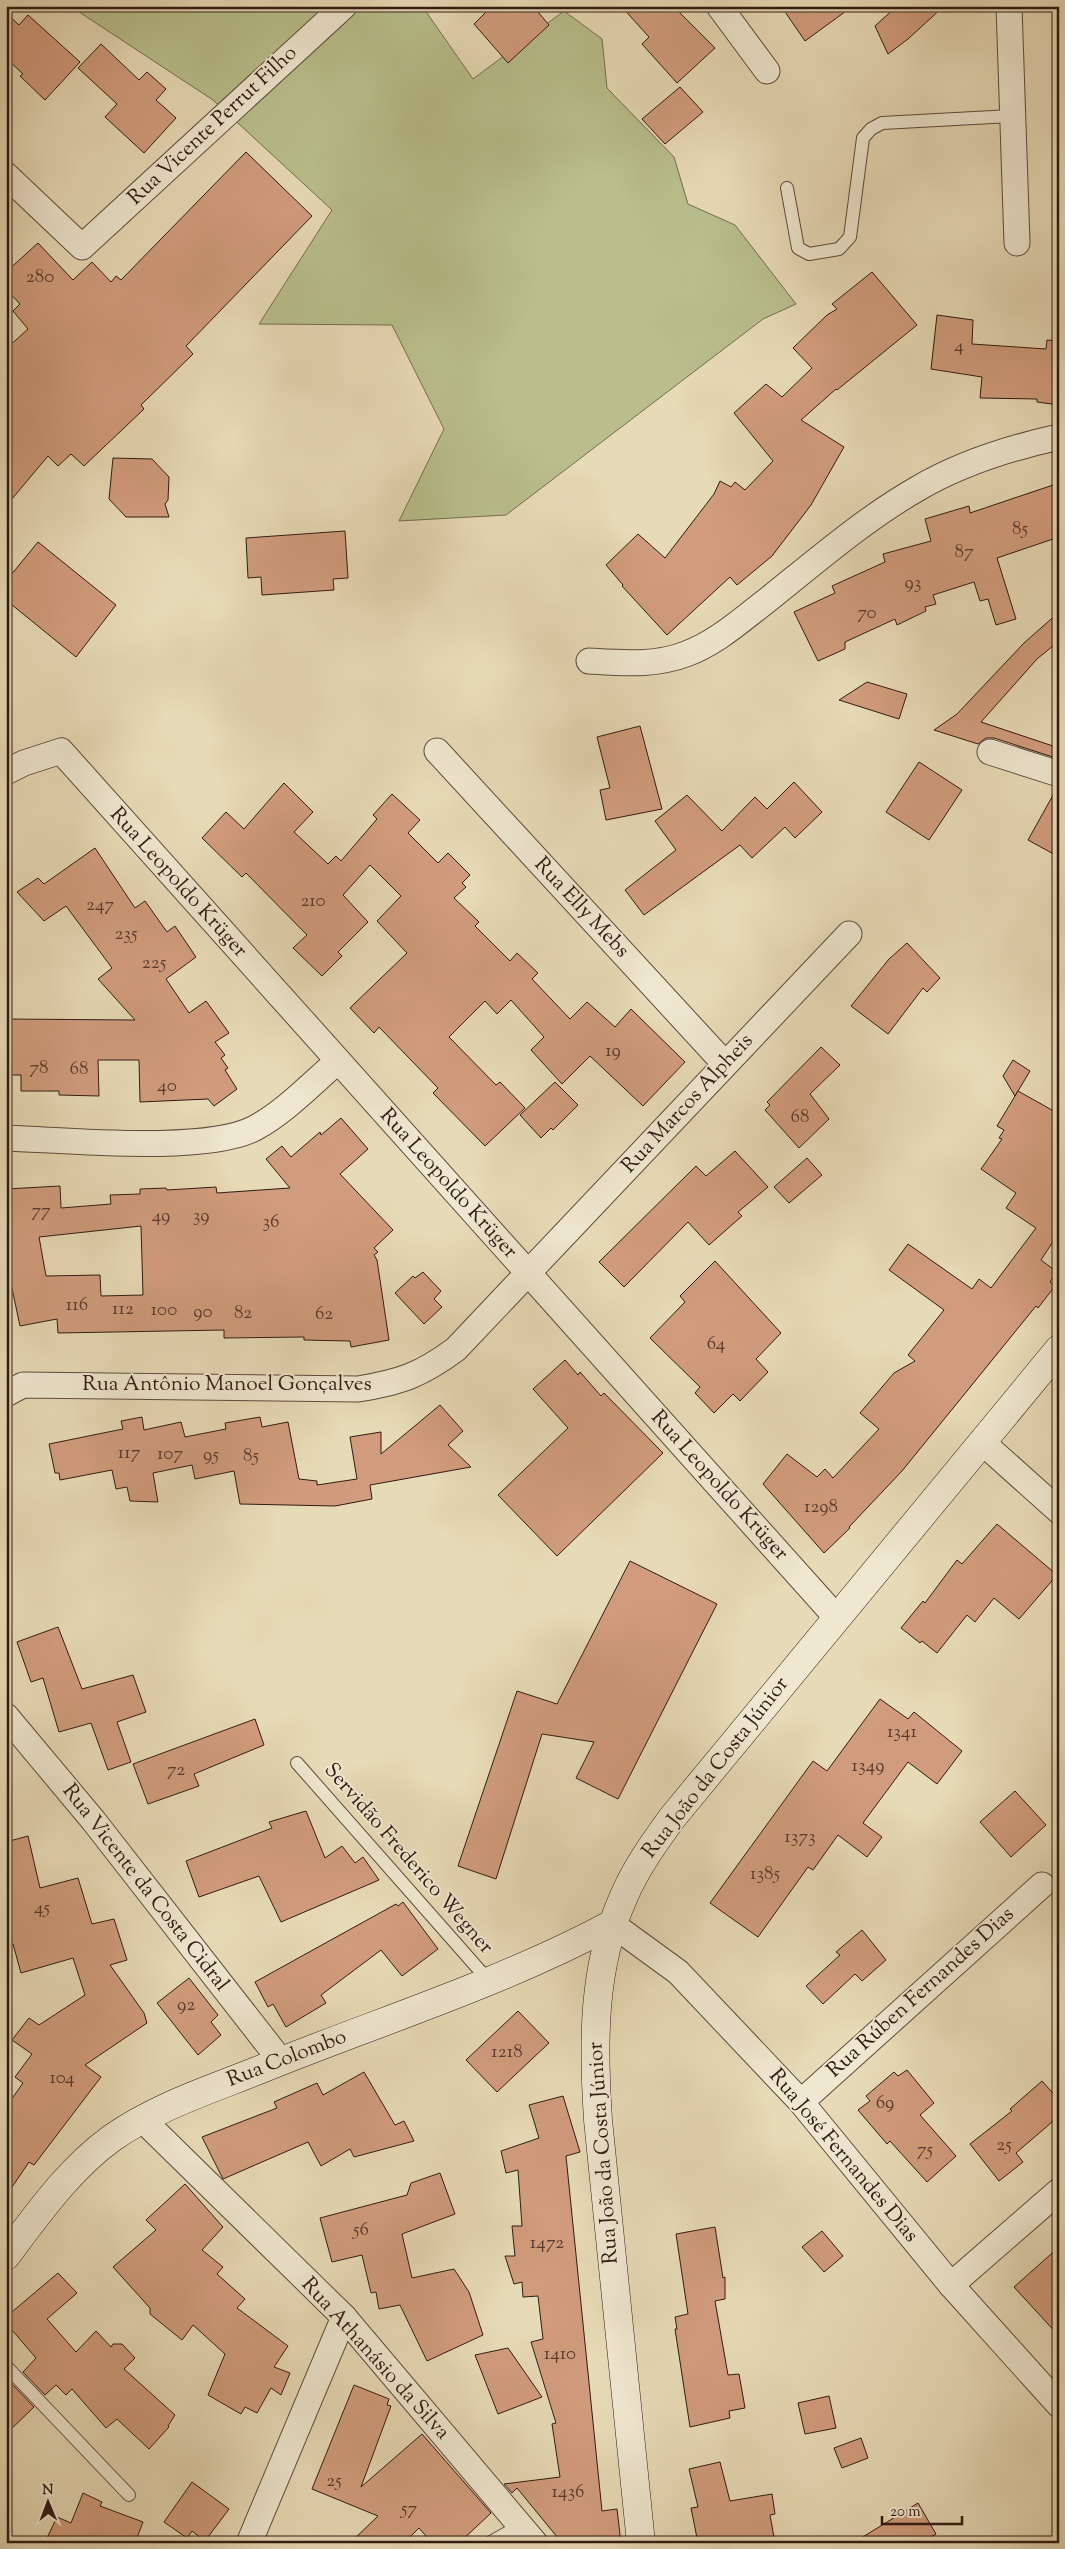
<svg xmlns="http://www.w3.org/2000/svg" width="1065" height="2549" viewBox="0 0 1065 2549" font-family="'Sorts Mill Goudy',serif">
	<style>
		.green { fill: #b8bf8c; stroke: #746c50 }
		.building { fill: #d19c7d; stroke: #311a13; fill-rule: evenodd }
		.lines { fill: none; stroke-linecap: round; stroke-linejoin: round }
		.lane-casing { stroke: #5e4a3c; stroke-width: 14 }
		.street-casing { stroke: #5e4a3c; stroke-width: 27 }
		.secondary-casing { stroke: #311a13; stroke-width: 29 }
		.lane { stroke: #efe7d0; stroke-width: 12 }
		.street { stroke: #efe7d0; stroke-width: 25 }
		.secondary { stroke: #efe7d0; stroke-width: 28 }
		.labels { text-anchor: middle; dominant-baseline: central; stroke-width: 4; stroke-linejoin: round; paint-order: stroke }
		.number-label { font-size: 19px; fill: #593a2e }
		.street-label { font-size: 21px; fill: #311a13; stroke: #efe7d0 }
	</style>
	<rect width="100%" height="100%" fill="#e7dab6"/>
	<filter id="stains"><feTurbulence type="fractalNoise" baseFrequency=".004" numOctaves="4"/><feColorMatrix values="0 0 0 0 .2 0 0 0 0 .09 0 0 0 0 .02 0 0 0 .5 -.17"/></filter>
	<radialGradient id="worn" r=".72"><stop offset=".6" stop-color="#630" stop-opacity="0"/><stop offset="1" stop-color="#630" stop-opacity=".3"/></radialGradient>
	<path class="green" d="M70 6H422L473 79 564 11 602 39 607 88 674 157 688 204 735 225 796 304 763 319 506 515 399 521 444 429 392 325 259 324 332 210 213 100Z"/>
	<g class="building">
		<path d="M492 6H533L549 25 508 63 474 24Z"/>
		<path d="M621 6H673L715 48 677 83 642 44 649 37Z"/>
		<path d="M781 6H853L805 41Z"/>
		<path d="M897 6H944L908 39 888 54 875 26Z"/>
		<path d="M6 13 19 25 28 15 80 62 45 100 20 76 23 74 6 58Z"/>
		<path d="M101 44 139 80 147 72 166 89 156 100 176 118 144 153 105 117 117 104 78 68Z"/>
		<path d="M680 87 703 112 665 144 642 119Z"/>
		<path d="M246 152 312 216 186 346 193 354 141 405 144 409 84 466 71 454 58 466 48 456 6 506V349L28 329 13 311 20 304 6 289V272L38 243 73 280 92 262 111 282 116 276 121 280Z"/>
		<path d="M872 272 917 325 837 390 836 389 801 420 844 447 811 505 772 556 737 585 730 577 667 635 622 586 623 585 606 565 638 534 665 558 714 494 720 481 731 487 735 482 745 490 773 461 734 413 766 384 782 397 812 368 793 348 827 315 837 309 832 304Z"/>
		<path d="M937 315 973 320 972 344 1046 349 1047 340 1059 341V405L1037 402V399L980 398 982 377 931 369Z"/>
		<path d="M113 458 152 459 169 477 168 500 165 504 169 517H126L109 499Z"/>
		<path d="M1059 483V537L997 558 1016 619 996 625 988 599 980 601 974 582 933 595 936 604 925 607 926 611 897 625 895 619 845 642V649L818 661 794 612 835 593 832 586 885 562 883 554 931 541 925 519 969 506 970 513Z"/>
		<path d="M345 531 348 578 333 579 334 590 262 595 261 577 248 578 246 538Z"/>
		<path d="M38 542 116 605 76 657 6 600V581Z"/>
		<path d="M1059 612V641L1037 659 981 722 1059 748V759L994 738H986L978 744 934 730 957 714 1024 643Z"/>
		<path d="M867 682 907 694 899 719 839 700Z"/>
		<path d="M640 726 662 809 606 820 600 790 610 788 597 737Z"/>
		<path d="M919 762 962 790 929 840 886 812Z"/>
		<path d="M794 782 822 812 795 838 785 827 752 858 740 845 644 915 625 890 676 850 655 821 687 795 722 831 755 797 767 809Z"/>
		<path d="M284 783 313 812 294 832 328 864 336 856 341 861 377 819 373 815 392 794 420 820 408 833 438 863 448 853 470 875 462 883 466 887 454 898 479 922 475 926 510 961 517 953 538 973 532 979 570 1019 587 1002 615 1027 631 1009 685 1062 643 1106 590 1056 562 1084 531 1050 544 1037 511 1000 497 1014 485 1001 449 1037 496 1085 500 1082 525 1108 485 1146 433 1093 438 1088 379 1027 374 1033 350 1008 407 953 377 921 401 896 370 865 343 895 368 922 338 952 342 956 322 976 293 948 307 935 246 873 242 877 202 838 226 812 244 829Z"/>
		<path d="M1057 788H1059V857L1028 840Z"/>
		<path d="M95 848 135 908 145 901 167 932 175 926 196 957 166 979 189 1013 206 1001 229 1033 215 1042 225 1055 221 1058 228 1068 225 1070 237 1089 214 1106 208 1099 140 1102 139 1060H98L99 1096 59 1095V1091H21V1075H6V1019L135 1020 98 979 112 968 66 906 44 921 17 892 38 878 44 884Z"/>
		<path d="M907 943 940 978 927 992 923 988 888 1034 851 1006 889 959Z"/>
		<path d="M821 1047 840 1065 810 1094 829 1119 799 1148 765 1110 770 1105 767 1102Z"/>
		<path d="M1013 1060 1030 1071 1015 1096 1003 1076Z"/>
		<path d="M555 1082 578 1105 553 1130 551 1128 541 1138 520 1115Z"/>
		<path d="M1018 1091 1059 1114V1243L1054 1240 1041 1260 1057 1272 1050 1282 1055 1286 1038 1308 1036 1306 902 1471 849 1527 850 1528 824 1553 763 1484 787 1454 817 1477 825 1469 833 1478 879 1429 860 1413 894 1373 915 1361 908 1355 944 1310 889 1270 908 1244 972 1289 979 1279 991 1288 1036 1228 1006 1208 1016 1193 981 1169 1002 1139 999 1138 1004 1130 997 1126Z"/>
		<path d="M341 1118 368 1149 340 1174 393 1230 374 1248 378 1252 374 1255 377 1260 389 1340 351 1347 350 1341 304 1340V1337L224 1338V1330L58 1333 57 1319 20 1326 6 1260V1189L60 1186 61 1208 111 1204 110 1195 140 1194V1189L166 1188 167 1190 216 1187 217 1193 290 1188 266 1159 282 1146 291 1157 320 1132 321 1135ZM141 1226 143 1295 101 1296 100 1275 46 1276 39 1237Z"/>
		<path d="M735 1151 768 1187 738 1212 742 1216 709 1245 688 1222 624 1287 599 1262 696 1166 706 1176Z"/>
		<path d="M807 1158 822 1175 789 1203 774 1187Z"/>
		<path d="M715 1261 781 1333 756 1359 768 1372 740 1401 733 1394 714 1413 695 1393 700 1387 650 1338 685 1302 680 1296Z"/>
		<path d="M423 1272 441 1291 434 1299 442 1307 424 1324 395 1293 413 1276 415 1278Z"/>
		<path d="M565 1360 578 1375 580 1372 601 1396 604 1393 663 1453 557 1556 498 1495 568 1428 533 1389Z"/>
		<path d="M440 1405 463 1431 448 1445 471 1467 370 1485 372 1499 335 1506 240 1504 234 1471 195 1479 192 1465 153 1473 158 1502 130 1501 127 1487 116 1489 112 1470 60 1480 59 1473H55L49 1444 123 1429 121 1421 142 1417 144 1430 181 1422 185 1437 226 1429 225 1423 260 1417 262 1427 288 1422 299 1479 317 1481V1485L357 1479 350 1437 381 1432V1454Z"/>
		<path d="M997 1524 1057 1575 1019 1619 994 1598 975 1622 967 1615 937 1653 922 1641 920 1643 901 1628 923 1601 925 1603 957 1560 962 1564Z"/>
		<path d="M630 1561 717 1604 618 1799 576 1778 594 1742 542 1734 496 1879 458 1866 517 1691 557 1704Z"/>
		<path d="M58 1627 82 1689 133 1675 146 1712 117 1722 131 1762 108 1770 91 1723 59 1732 43 1678 31 1682 17 1642Z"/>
		<path d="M880 1699 908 1719 914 1712 962 1751 937 1784 908 1762 863 1823 882 1837 867 1857 838 1835 813 1870 808 1867 758 1937 710 1903 813 1761 827 1771Z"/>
		<path d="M255 1719 264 1745 194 1774 199 1786 148 1804 133 1764Z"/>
		<path d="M1015 1791 1046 1825 1011 1857 980 1822Z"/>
		<path d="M306 1811 325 1858 342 1846 355 1863 363 1857 379 1880 281 1922 259 1876 199 1897 186 1861 272 1828 269 1822Z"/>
		<path d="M28 1836 40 1888 78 1878 92 1924 114 1919 127 1960 110 1965 144 2013 147 2023 85 2065 101 2077 34 2165 29 2162 6 2196V2107L23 2083 15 2077 32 2054 12 2040 29 2018 39 2025 85 1995 73 1958 21 1973 13 1944 6 1947V1842Z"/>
		<path d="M403 1902 438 1949 402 1976 381 1950 321 1995 326 2003 286 2027 273 2004 268 2007 255 1982 396 1904 398 1906Z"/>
		<path d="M862 1930 886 1960 862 1981 855 1974 823 2004 806 1986 840 1955 836 1952Z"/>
		<path d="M189 1978 218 2015 211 2022 221 2035 198 2055 157 2003Z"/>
		<path d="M518 2011 549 2043 497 2092 466 2060Z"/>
		<path d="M907 2070 934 2103 920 2115 956 2156 927 2182 890 2141 887 2144 858 2110 870 2101 866 2096 894 2072 898 2076Z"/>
		<path d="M364 2072 395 2125 404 2121 414 2141 354 2157 350 2149 321 2166 308 2142 223 2179 202 2137 277 2108 274 2102 317 2083 323 2095Z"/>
		<path d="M1042 2081 1059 2100V2116L1016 2153 1023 2162 999 2181 970 2144 1012 2111 1010 2109Z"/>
		<path d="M563 2096 580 2152 566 2156 602 2511 617 2509 621 2543H562L517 2488 512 2493 504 2484 560 2477 552 2424 556 2423 531 2342 543 2339 538 2296 523 2297 522 2282 514 2284 505 2256H515L512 2226H522L518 2170 506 2173 501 2151 539 2138 529 2105Z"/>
		<path d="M440 2173 455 2214 402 2234 412 2278 454 2269 469 2292 483 2335 427 2361 400 2305 379 2309 376 2292 371 2293 362 2255 332 2262 320 2218 407 2195 411 2183Z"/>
		<path d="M185 2184 223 2227 202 2250 223 2267 217 2274 245 2299 237 2308 288 2346 274 2367 290 2373 281 2395 271 2388 257 2413 245 2407 241 2414 208 2395 225 2354 193 2325 182 2340 150 2314V2308L113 2267 156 2230 146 2220Z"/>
		<path d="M715 2227 723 2278 725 2277V2299L715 2301 728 2375 739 2374 745 2408 729 2411 730 2418 690 2427 675 2329H677L675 2317 688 2314 676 2234Z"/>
		<path d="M822 2231 843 2256 824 2272 802 2247Z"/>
		<path d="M1059 2247V2336L1014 2287Z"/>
		<path d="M58 2273 77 2293 47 2319 76 2352 96 2331 111 2347 113 2344H122L135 2358 124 2369 175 2415 168 2426 169 2427 149 2449 117 2419 106 2428 72 2389 66 2395 56 2385 45 2395 23 2372 36 2358 6 2323V2317Z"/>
		<path d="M508 2348 542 2397 498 2414 475 2355Z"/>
		<path d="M11 2383 34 2407 6 2434V2389Z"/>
		<path d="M354 2385 389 2399 387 2405 391 2406 361 2487 422 2434 491 2513 459 2543H432L419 2528 404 2543H350L378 2516 312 2489Z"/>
		<path d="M829 2396 836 2428 805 2434 798 2403Z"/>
		<path d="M861 2438 868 2458 842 2468 834 2448Z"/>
		<path d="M720 2462 730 2501 772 2494 775 2514 770 2515 775 2543H698L691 2508 698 2507 689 2469Z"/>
		<path d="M192 2482 229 2509 205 2541 192 2531 187 2538 164 2522Z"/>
		<path d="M83 2493 102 2502 100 2506 143 2522 135 2543H59L47 2538 57 2517 71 2523Z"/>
		<path d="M918 2503 936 2534 921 2543H853Z"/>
	</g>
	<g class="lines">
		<g class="lane-casing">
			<g id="lane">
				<path d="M787 188 798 248 809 254 839 249 850 237 863 138 871 129 882 123 1011 116"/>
				<path d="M297 1763 489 1981"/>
				<path d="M6 2366 129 2495"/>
				<path d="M489 2543 521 2525"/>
			</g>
		</g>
		<g class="street-casing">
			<g id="street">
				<path d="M719 6 767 71"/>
				<path d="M1009 6 1017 243"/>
				<path d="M6 175 82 247 344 6"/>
				<path d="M589 661C621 663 655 666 686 654 716 643 740 621 765 602 814 563 863 520 917 489 961 463 1009 448 1059 437"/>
				<path d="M437 751 725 1064"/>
				<path d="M990 752 1059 774"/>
				<path d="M6 772 24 763 61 751 837 1618"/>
				<path d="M6 1138C65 1140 206 1154 255 1128 286 1111 311 1084 338 1061"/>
				<path d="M6 1394 23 1385 358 1389C401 1382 421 1375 456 1349L849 934"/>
				<path d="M982 1442 1059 1511"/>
				<path d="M6 1716 93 1820 281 2061"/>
				<path d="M612 1924 678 1972 801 2102 951 2285 1059 2405"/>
				<path d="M801 2102 1042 1885"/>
				<path d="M143 2120 344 2317 535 2543"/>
				<path d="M951 2285 1059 2191"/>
				<path d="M249 2543 344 2317"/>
			</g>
		</g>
		<g class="secondary-casing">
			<g id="secondary">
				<path d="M6 2256C37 2215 69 2169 112 2138 156 2107 209 2090 259 2070 377 2022 500 1984 612 1924"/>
				<path d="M641 2543 598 2120C593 2044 592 1967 624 1896 636 1868 654 1843 672 1818L1059 1349"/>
			</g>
		</g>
		<use href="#lane" class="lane"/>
		<use href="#street" class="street"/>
		<use href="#secondary" class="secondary"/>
	</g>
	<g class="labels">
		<g class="number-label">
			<text x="40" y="277">280</text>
			<text x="959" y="346">4</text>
			<text x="1020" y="529">85</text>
			<text x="964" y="552">87</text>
			<text x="913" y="583">93</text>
			<text x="867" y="613">70</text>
			<text x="313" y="901">210</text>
			<text x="100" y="905">247</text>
			<text x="126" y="934">235</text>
			<text x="154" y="963">225</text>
			<text x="613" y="1051">19</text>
			<text x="39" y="1068">78</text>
			<text x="79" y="1069">68</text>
			<text x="167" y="1086">40</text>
			<text x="800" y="1117">68</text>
			<text x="41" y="1211">77</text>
			<text x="161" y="1216">49</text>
			<text x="201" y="1216">39</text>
			<text x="271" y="1222">36</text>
			<text x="77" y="1305">116</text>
			<text x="123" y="1309">112</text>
			<text x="164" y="1310">100</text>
			<text x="203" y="1312">90</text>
			<text x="243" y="1313">82</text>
			<text x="324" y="1314">62</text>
			<text x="716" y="1344">64</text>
			<text x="129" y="1453">117</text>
			<text x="170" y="1454">107</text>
			<text x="211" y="1455">95</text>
			<text x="251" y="1456">85</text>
			<text x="821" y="1507">1298</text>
			<text x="902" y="1732">1341</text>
			<text x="868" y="1766">1349</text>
			<text x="176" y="1770">72</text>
			<text x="800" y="1837">1373</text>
			<text x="765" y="1874">1385</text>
			<text x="42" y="1908">45</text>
			<text x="186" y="2005">92</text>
			<text x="507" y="2052">1218</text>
			<text x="62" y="2078">104</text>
			<text x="885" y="2103">69</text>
			<text x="1004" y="2145">25</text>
			<text x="925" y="2150">75</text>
			<text x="361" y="2230">56</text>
			<text x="547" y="2243">1472</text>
			<text x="560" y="2354">1410</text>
			<text x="334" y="2481">25</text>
			<text x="568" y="2492">1436</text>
			<text x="409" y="2509">57</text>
		</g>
		<g class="street-label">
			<text transform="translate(213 126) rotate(-43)">Rua Vicente Perrut Filho</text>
			<text transform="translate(178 883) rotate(48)">Rua Leopoldo Krüger</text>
			<text transform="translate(581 908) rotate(47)">Rua Elly Mebs</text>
			<text transform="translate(688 1104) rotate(-47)">Rua Marcos Alpheis</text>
			<text transform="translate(448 1184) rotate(48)">Rua Leopoldo Krüger</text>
			<text x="227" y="1385">Rua Antônio Manoel Gonçalves</text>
			<text transform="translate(719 1486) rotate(48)">Rua Leopoldo Krüger</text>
			<text transform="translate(716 1768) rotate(-52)">Rua João da Costa Júnior</text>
			<text transform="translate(408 1859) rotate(49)">Servidão Frederico Wegner</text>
			<text transform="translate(145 1888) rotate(52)">Rua Vicente da Costa Cidral</text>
			<text transform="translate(921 1993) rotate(-42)">Rua Rúben Fernandes Dias</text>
			<text transform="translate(287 2059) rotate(-21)">Rua Colombo</text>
			<text transform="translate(604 2153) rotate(-94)">Rua João da Costa Júnior</text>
			<text transform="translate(843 2156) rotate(50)">Rua José Fernandes Dias</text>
			<text transform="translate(375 2359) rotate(48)">Rua Athanásio da Silva</text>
		</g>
	</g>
	<rect width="1065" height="2549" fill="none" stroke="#e7dab6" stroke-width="25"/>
	<rect x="8" y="8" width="1050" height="2534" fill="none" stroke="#311a13" stroke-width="2.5"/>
	<rect x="12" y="12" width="1040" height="2524" fill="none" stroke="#311a13"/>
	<g transform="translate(48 2502) rotate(359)" stroke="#efe7d0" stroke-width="4" paint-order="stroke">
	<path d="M0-4L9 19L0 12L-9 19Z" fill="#311a13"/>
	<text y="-8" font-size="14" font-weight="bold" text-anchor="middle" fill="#311a13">N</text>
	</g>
	<path d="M882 2516v8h80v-8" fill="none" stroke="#311a13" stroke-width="2.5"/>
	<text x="890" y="2516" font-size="15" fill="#311a13" stroke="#efe7d0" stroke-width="4" paint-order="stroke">20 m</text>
	<rect width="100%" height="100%" filter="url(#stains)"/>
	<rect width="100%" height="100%" fill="url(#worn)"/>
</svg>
